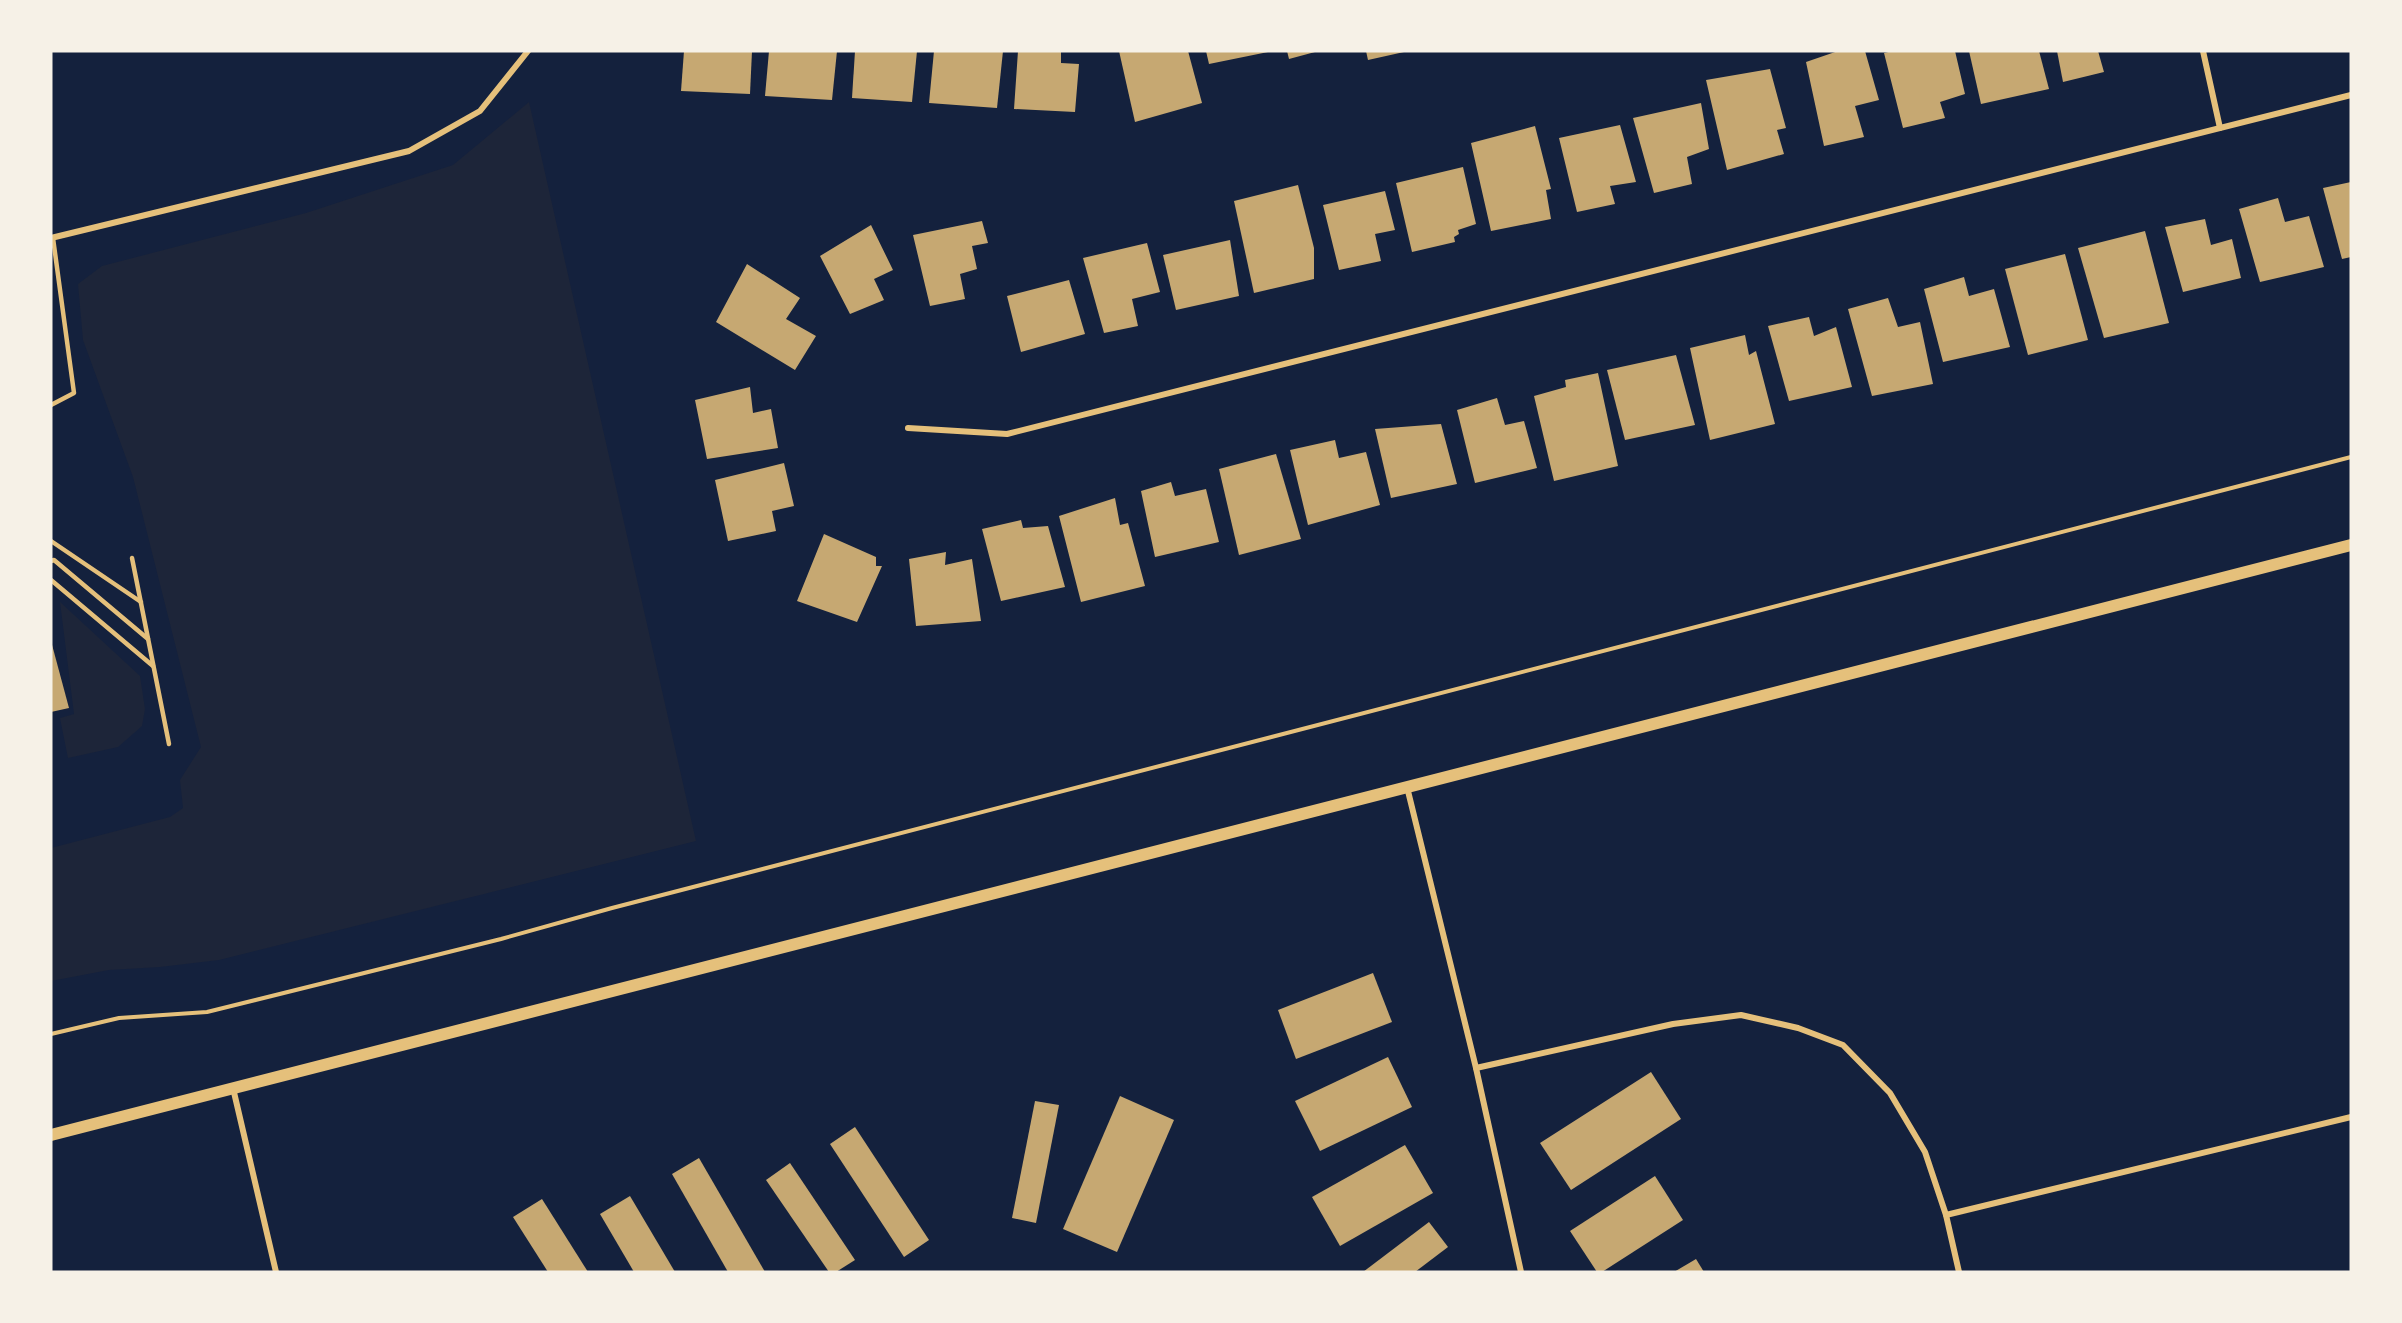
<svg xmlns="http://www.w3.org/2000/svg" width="2402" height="1323" viewBox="0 0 2402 1323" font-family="'Noto Serif',serif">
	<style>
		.green { fill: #1d2539 }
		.building { fill: #c6a872 }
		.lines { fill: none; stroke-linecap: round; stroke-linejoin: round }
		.path { stroke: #e5c07b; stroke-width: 4 }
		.service { stroke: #e5c07b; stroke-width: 4.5 }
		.minor { stroke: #e5c07b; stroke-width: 6 }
		.secondary { stroke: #e5c07b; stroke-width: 12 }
	</style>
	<rect width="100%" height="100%" fill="#14213d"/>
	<g class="green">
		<path d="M529 102 696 841 219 960 160 967 109 970 51 981V848L170 817 183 808 180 780 201 747 133 477 83 340 78 284 102 266 306 213 453 165Z"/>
		<path d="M60 602 140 676 145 709 142 726 118 747 68 758 60 718 74 714Z"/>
	</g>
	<g class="building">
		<path d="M684 51H752L750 94 681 91Z"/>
		<path d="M769 51H837L832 100 765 96Z"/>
		<path d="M855 51H917L912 102 852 98Z"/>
		<path d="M934 51H1003L997 108 929 103Z"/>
		<path d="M1018 51H1061V63L1079 64 1075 112 1014 109Z"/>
		<path d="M1119 51H1188L1202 103 1135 122Z"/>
		<path d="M1206 51H1268V52L1209 64Z"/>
		<path d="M1287 51H1315V52L1289 59Z"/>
		<path d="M1366 51H1404V52L1368 60Z"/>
		<path d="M1838 51H1865L1879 100 1855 106 1864 137 1824 146 1806 62Z"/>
		<path d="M1893 51H1955L1965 94 1940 102 1945 118 1903 128 1884 53Z"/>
		<path d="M1969 51H2039L2049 89 1981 104Z"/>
		<path d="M2057 51H2098L2104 72 2063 82Z"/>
		<path d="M1770 69 1786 128 1777 130 1784 154 1727 170 1706 80Z"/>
		<path d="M1701 103 1709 149 1687 157 1692 184 1654 193 1633 118Z"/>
		<path d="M1620 125 1636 182 1610 186 1615 204 1577 212 1559 138Z"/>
		<path d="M1535 126 1551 189 1546 190 1551 219 1491 231 1471 143Z"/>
		<path d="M1463 167 1476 224 1458 230 1459 234 1454 237 1455 242 1412 252 1396 183Z"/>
		<path d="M2351 182V257L2342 259 2323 188Z"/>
		<path d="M1298 185 1314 248V279L1254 293 1234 201Z"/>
		<path d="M1385 191 1395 230 1375 234 1381 261 1339 270 1323 205Z"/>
		<path d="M2278 198 2285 222 2309 216 2324 267 2260 282 2239 209Z"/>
		<path d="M2205 219 2211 245 2232 239 2241 278 2183 292 2165 227Z"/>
		<path d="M982 221 988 243 972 246 977 269 960 274 965 299 930 306 913 235Z"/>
		<path d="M871 225 893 270 874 279 884 300 850 314 820 256Z"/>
		<path d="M2145 231 2169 323 2104 338 2078 248Z"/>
		<path d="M1230 240 1239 296 1176 310 1163 255Z"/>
		<path d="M1147 243 1160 292 1132 299 1138 326 1104 333 1083 258Z"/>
		<path d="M2065 254 2088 340 2028 355 2005 269Z"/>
		<path d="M747 264 800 298 786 319 816 336 795 370 716 322Z"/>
		<path d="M1964 277 1969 296 1994 289 2010 347 1943 362 1924 289Z"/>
		<path d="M1069 280 1085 334 1021 352 1007 296Z"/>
		<path d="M1888 298 1898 327 1920 322 1933 384 1872 396 1848 309Z"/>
		<path d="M1809 317 1814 336 1836 327 1852 387 1789 401 1768 326Z"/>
		<path d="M1745 335 1749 355 1756 351 1775 424 1710 440 1690 348Z"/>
		<path d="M1676 355 1695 425 1625 440 1607 370Z"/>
		<path d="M1598 373 1618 466 1554 481 1534 396 1566 387 1565 380Z"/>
		<path d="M750 387 753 413 771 409 778 448 707 459 695 400Z"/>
		<path d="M1497 398 1505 425 1524 421 1537 468 1475 483 1457 410Z"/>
		<path d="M1441 424 1457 484 1391 498 1375 429Z"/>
		<path d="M1335 440 1339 458 1366 452 1380 505 1308 525 1290 450Z"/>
		<path d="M1276 454 1301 539 1239 555 1219 469Z"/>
		<path d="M784 463 794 506 772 511 776 531 728 541 715 480Z"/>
		<path d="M1171 482 1175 496 1206 489 1219 542 1155 557 1141 491Z"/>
		<path d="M1115 498 1120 525 1128 523 1145 586 1081 602 1059 516Z"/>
		<path d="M1021 520 1023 528 1048 526 1065 587 1001 601 982 529Z"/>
		<path d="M824 534 876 557V566H882L857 622 797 601Z"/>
		<path d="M946 552 945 565 972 559 981 621 916 626 909 559Z"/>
		<path d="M51 641 69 708 51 712Z"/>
		<path d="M1373 973 1392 1022 1296 1059 1278 1010Z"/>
		<path d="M1388 1057 1412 1107 1320 1151 1295 1101Z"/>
		<path d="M1651 1072 1681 1119 1571 1190 1540 1143Z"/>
		<path d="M1120 1096 1174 1120 1117 1252 1063 1229Z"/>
		<path d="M1035 1101 1059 1105 1036 1223 1012 1218Z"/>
		<path d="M855 1127 929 1240 904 1257 830 1144Z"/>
		<path d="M1405 1145 1433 1193 1340 1246 1312 1197Z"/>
		<path d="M699 1158 765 1272H728L672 1174Z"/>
		<path d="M790 1163 855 1260 836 1272H829L766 1180Z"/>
		<path d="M1655 1176 1683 1220 1602 1272H1597L1570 1231Z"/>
		<path d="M630 1196 675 1272H634L600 1214Z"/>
		<path d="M542 1199 588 1272H548L513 1217Z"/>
		<path d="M1429 1222 1448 1247 1415 1272H1363Z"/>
		<path d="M1696 1259 1704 1272H1674Z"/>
	</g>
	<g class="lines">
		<path class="path" d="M51 1034 119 1018 207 1012 501 939 612 908 2351 457"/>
		<g class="service">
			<path d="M51 405 74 393 53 238"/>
			<path d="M51 541 141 602"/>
			<path d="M132 558 169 744"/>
			<path d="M51 561 54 560 148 639"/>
			<path d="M51 580 153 666"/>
		</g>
		<g class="minor">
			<path d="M2203 51 2220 128"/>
			<path d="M51 238 409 151 480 111 528 51"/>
			<path d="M908 428 1007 434 2351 95"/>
			<path d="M1407 787 1476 1068 1521 1272"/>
			<path d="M1476 1068 1673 1024 1741 1015 1798 1028 1843 1045 1890 1093 1925 1152 1946 1215 1959 1272"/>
			<path d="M233 1088 276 1272"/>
			<path d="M1946 1215 2351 1117"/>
		</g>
		<path class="secondary" d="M51 1135 2351 545"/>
	</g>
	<rect width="2402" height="1323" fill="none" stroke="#f6f1e7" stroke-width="105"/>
</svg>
